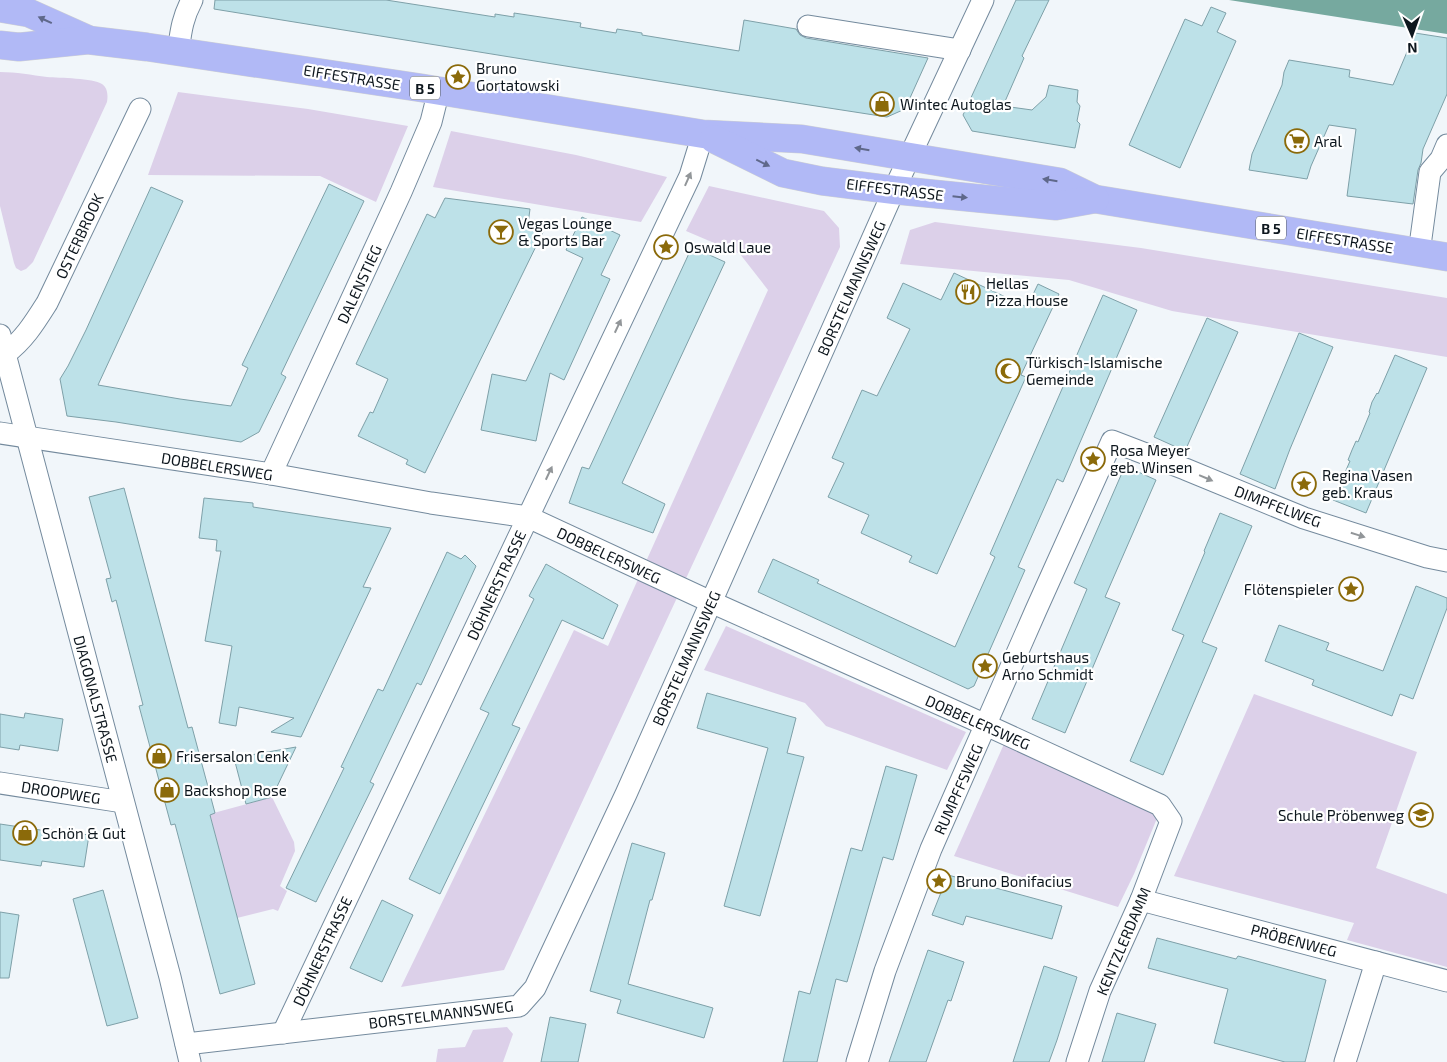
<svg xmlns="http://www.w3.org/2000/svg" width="1447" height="1062" viewBox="0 0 1447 1062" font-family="'Exo 2',sans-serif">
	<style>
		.green { fill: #dcd0e9 }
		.water { fill: #76a99f }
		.building { fill: #bde1e8; stroke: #7ea0a8 }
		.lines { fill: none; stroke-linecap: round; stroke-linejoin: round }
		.minor-casing { stroke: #748a9d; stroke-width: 23 }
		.major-casing { stroke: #cfd0d2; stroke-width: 29 }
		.minor { stroke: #fff; stroke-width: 21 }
		.major { stroke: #b1b9f6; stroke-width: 28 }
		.oneway { fill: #5f688a }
		.oneway2 { fill: #929699 }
		.labels { text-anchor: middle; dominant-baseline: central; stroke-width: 4.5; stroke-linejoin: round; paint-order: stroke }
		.shield { fill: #fff; stroke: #565c61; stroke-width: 1 }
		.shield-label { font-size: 14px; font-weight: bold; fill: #0d161d }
		.poi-label { font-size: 15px; fill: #0d161d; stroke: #fff; text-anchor: start }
		.street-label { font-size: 15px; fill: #0d161d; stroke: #fff }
	</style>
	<rect width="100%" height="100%" fill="#f1f6fa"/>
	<g class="green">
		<path d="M0 72C16 72 32 75 47 77 60 78 93 78 102 84 108 88 108 96 107 102L33 262 26 269 21 271 16 268 14 263 0 206Z"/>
		<path d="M178 92 308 109 408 126 376 202 320 176 148 175Z"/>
		<path d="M451 131 576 155 667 177 641 222 433 187Z"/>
		<path d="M709 186 824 211 839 228 840 247 504 970 401 987 574 630 608 646 768 290 740 254 686 231Z"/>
		<path d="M935 222 1141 248 1447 298V357L1172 311 1069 280 900 264 910 230Z"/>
		<path d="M726 626 966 732 947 770 826 726 805 703 704 670Z"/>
		<path d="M1254 694 1417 752 1376 868 1447 894V967L1347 940 1354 923 1174 876Z"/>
		<path d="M1004 744 1160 811 1134 874 1118 907 954 856Z"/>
		<path d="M272 797 294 842 295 851 280 886 287 891 278 911 273 909 237 918 210 814Z"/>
		<path d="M507 1027 513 1034 503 1062H436L438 1049 465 1047 473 1030Z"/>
	</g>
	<path class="water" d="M1229 0H1447V34Z"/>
	<g class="building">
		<path d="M215 0H386L495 17V14L514 17V13L581 23 580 27 616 33 617 29 642 33V35L739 51 744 20 796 29 800 35 806 38 928 58 905 109 887 117 732 93 214 9Z"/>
		<path d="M1016 0H1049L1022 56 1024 58 1003 106 1032 110 1046 97 1049 85 1078 90 1077 102 1080 106 1077 121 1080 124 1075 148 972 131 963 115Z"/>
		<path d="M1211 7 1226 13 1217 32 1236 41 1180 168 1129 145 1185 19 1202 26Z"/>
		<path d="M1415 33 1447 38V94L1423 149 1421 163 1418 170 1413 204 1347 196 1356 129 1329 125 1311 166 1307 179 1249 170 1252 154 1282 85 1284 72 1289 60 1350 70 1349 77 1393 85Z"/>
		<path d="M329 184 364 201 291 353 281 374 286 377 259 432 241 442 116 422 67 416 60 379 68 366 86 330 151 187 183 201 98 385 180 399 231 406 248 368 242 365Z"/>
		<path d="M445 198 530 209 528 224 544 230 425 473 406 464 408 460 358 436 370 412 373 413 388 379 356 364 427 214 435 218Z"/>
		<path d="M582 217 620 235 601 275 610 279 564 380 550 373 536 441 481 430 492 374 526 381 583 258 566 250Z"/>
		<path d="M692 247 725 262 622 483 665 504 653 533 569 503 582 467 589 469Z"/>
		<path d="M954 273 1027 307 1038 284 1059 294 1021 375 1026 377 937 574 909 562 912 556 861 533 869 515 828 497 844 463 832 458 862 390 877 396 910 329 887 318 903 283 941 300Z"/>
		<path d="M1103 295 1137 310 1063 482 1057 479 1018 567 1025 570 974 686 968 689 758 592 773 559 819 580 817 583 955 647 995 557 990 554Z"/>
		<path d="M1207 318 1238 332 1185 451 1154 437Z"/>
		<path d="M1299 333 1333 347 1290 449 1275 489 1240 474Z"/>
		<path d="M1395 355 1427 368 1366 513 1333 500 1350 461 1348 460 1352 450 1356 441 1358 442 1370 413 1369 412 1372 402 1377 393 1378 394Z"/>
		<path d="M1125 466 1156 480 1105 597 1120 603 1065 733 1032 719 1087 589 1074 583Z"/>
		<path d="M124 488 188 728 192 727 215 813 210 815 255 984 220 994 175 824 171 825 139 706 143 705 116 600 112 602 106 579 111 578 89 497Z"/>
		<path d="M204 498 253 503V507L391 528 363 587 371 588 301 737 271 732 294 718 239 707 236 726 219 723 232 646 205 641 221 551H216L217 540 199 538Z"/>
		<path d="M1220 513 1252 526 1202 642 1217 648 1163 775 1130 761 1184 635 1172 630 1205 552 1204 551Z"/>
		<path d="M447 552 461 559 465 555 476 566 421 685 417 683 370 782 374 784 316 902 286 888 344 768 341 767 378 689 383 691Z"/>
		<path d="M546 564 618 605 603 639 562 620 512 725 520 728 440 894 409 879 489 713 480 709 534 599 529 596Z"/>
		<path d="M1416 586 1447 598V608L1413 699 1400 694 1392 716 1312 685 1314 680 1265 661 1279 625 1329 643 1326 650 1383 671Z"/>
		<path d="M707 693 796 718 787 753 804 757 760 916 724 906 768 748 697 728Z"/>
		<path d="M25 713 63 719 58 751 20 745 19 750 0 747V714L24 718Z"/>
		<path d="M296 747 272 797 246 804 234 758Z"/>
		<path d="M886 766 917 775 893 860 883 857 847 982 836 979 817 1062H783L799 991 810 994 851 848 862 851Z"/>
		<path d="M0 824 47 831V829L89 835 84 867 42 861 41 866 0 860Z"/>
		<path d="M632 843 665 853 652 900H650L628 984 713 1008 704 1038 617 1013 621 1000 590 991Z"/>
		<path d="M948 875 1062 906 1052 939 966 916 963 925 932 915Z"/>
		<path d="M103 890 138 1018 107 1026 73 899Z"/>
		<path d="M382 900 413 915 382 982 350 968Z"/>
		<path d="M0 912 19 915 9 978H0Z"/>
		<path d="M1157 938 1236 959 1238 956 1326 980 1305 1062H1285L1214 1043 1228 989 1148 968Z"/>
		<path d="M928 950 964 962 951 1001 948 1000 926 1062H889Z"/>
		<path d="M1044 966 1077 977 1057 1040 1049 1062H1013Z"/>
		<path d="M1117 1013 1156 1024 1144 1062H1102Z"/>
		<path d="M550 1017 586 1024 578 1062H541Z"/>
	</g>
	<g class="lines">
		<g class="minor-casing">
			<g id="minor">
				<path d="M808 26 960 50"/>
				<path d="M178 52C181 31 182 19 192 0"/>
				<path d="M1419 253 1430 172 1441 159 1447 145"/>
				<path d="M0 335 170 977 190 1062"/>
				<path d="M5 354C24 340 35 322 47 303L140 109"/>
				<path d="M0 433 271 474 431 503 528 517 711 602 986 725 1160 805 1171 821 1141 900 1100 991 1077 1062"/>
				<path d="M271 474 401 192 431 122 439 90"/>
				<path d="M0 783 123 802"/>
				<path d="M1141 900 1447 981"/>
				<path d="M283 1033 690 176 703 134"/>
				<path d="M186 1044 519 1006 535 988 626 794 894 190 983 0"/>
				<path d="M857 1062 885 971 931 849 1036 610 1112 441 1185 469 1304 518 1427 557 1447 561"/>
				<path d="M1345 1062 1376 962"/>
			</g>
		</g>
		<g class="major-casing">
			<g id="major">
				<path d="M0 8 29 13 87 39"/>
				<path d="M0 45 19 47 88 40 147 47 422 88 703 134 802 139 1060 182 1095 199 1447 257"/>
				<path d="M714 139 783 173 822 181 894 190 1056 206 1095 199"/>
			</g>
		</g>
		<use href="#minor" class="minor"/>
		<use href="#major" class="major"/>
	</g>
	<defs><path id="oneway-solid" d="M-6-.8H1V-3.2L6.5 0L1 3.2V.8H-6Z" transform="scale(1.25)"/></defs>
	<g class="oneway">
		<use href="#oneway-solid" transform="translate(45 20) rotate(-155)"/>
		<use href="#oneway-solid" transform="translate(862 149) rotate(-170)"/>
		<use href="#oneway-solid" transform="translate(763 163) rotate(26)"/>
		<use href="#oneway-solid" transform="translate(1050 180) rotate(-171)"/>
		<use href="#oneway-solid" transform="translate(960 197) rotate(6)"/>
	</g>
	<g class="oneway2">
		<use href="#oneway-solid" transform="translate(688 179) rotate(-66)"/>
		<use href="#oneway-solid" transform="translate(618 326) rotate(-65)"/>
		<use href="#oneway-solid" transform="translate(549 473) rotate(-65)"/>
		<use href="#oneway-solid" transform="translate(1206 478) rotate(23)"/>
		<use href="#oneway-solid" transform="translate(1358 535) rotate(17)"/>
	</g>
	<defs>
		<g id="sight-ring" transform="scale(1.25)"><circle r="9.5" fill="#fff" stroke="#8b6a0a" stroke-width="1.5"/><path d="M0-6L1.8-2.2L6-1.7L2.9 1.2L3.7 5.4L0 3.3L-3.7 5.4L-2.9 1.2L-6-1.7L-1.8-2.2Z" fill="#8b6a0a"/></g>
		<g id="shop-ring" transform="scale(1.25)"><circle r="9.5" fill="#fff" stroke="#8b6a0a" stroke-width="1.5"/><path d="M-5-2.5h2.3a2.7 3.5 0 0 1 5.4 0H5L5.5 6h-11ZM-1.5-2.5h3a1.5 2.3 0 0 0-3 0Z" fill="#8b6a0a"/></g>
		<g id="supermarket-ring" transform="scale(1.25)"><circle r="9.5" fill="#fff" stroke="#8b6a0a" stroke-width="1.5"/><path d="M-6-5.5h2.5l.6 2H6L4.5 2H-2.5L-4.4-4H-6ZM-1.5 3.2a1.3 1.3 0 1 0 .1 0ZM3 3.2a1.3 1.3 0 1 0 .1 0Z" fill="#8b6a0a"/></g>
		<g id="bar-ring" transform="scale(1.25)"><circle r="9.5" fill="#fff" stroke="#8b6a0a" stroke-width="1.5"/><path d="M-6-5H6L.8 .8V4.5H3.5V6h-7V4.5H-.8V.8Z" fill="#8b6a0a"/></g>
		<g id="restaurant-ring" transform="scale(1.25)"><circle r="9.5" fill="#fff" stroke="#8b6a0a" stroke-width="1.5"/><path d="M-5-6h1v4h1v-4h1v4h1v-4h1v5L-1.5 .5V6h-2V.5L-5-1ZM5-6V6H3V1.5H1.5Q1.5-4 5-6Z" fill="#8b6a0a"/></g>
		<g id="mosque-ring" transform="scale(1.25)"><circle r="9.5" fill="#fff" stroke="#8b6a0a" stroke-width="1.5"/><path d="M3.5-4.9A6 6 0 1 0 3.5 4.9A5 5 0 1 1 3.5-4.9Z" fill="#8b6a0a"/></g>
		<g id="school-ring" transform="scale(1.25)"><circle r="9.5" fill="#fff" stroke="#8b6a0a" stroke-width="1.5"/><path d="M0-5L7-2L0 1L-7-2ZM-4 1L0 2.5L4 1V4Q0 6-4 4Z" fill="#8b6a0a"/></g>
	</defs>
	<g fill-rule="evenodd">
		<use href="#sight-ring" x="458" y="77"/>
		<use href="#shop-ring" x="882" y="104"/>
		<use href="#supermarket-ring" x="1297" y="141"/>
		<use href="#bar-ring" x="501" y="232"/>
		<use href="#sight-ring" x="666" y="247"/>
		<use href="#restaurant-ring" x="968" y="292"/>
		<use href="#mosque-ring" x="1008" y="371"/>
		<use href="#sight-ring" x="1093" y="459"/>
		<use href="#sight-ring" x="1304" y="484"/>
		<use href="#sight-ring" x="1351" y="589"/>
		<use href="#sight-ring" x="985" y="666"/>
		<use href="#shop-ring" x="159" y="756"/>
		<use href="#shop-ring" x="167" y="790"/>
		<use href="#school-ring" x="1421" y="815"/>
		<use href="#shop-ring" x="25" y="833"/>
		<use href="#sight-ring" x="939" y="881"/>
	</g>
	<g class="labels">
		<g class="shield">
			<rect x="410" y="76.5" width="30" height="23" rx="4"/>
			<rect x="1256" y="216.5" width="30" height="23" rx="4"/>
		</g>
		<g class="shield-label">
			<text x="425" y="88">B 5</text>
			<text x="1271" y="228">B 5</text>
		</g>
		<g class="poi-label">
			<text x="476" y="68">Bruno<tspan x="476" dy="17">Gortatowski</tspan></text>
			<text x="900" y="104">Wintec Autoglas</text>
			<text x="1314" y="141">Aral</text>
			<text x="518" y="223">Vegas Lounge<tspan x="518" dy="17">&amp; Sports Bar</tspan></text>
			<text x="684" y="247">Oswald Laue</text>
			<text x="986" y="283">Hellas<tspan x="986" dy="17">Pizza House</tspan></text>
			<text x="1026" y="362">Türkisch-Islamische<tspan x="1026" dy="17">Gemeinde</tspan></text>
			<text x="1110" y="450">Rosa Meyer<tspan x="1110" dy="17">geb. Winsen</tspan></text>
			<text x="1322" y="475">Regina Vasen<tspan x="1322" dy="17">geb. Kraus</tspan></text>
			<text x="1334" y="589" text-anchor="end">Flötenspieler</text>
			<text x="1002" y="657">Geburtshaus<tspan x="1002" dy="17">Arno Schmidt</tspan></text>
			<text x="176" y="756">Frisersalon Cenk</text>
			<text x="184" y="790">Backshop Rose</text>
			<text x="1404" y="815" text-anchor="end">Schule Pröbenweg</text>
			<text x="42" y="833">Schön &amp; Gut</text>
			<text x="956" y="881">Bruno Bonifacius</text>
		</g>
		<g class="street-label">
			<text transform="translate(352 77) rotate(9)">EIFFESTRASSE</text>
			<text transform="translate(895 189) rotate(7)">EIFFESTRASSE</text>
			<text transform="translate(79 236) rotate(-65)">OSTERBROOK</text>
			<text transform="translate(1345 240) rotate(9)">EIFFESTRASSE</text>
			<text transform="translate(359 284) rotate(-65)">DALENSTIEG</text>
			<text transform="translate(851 288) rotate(-66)">BORSTELMANNSWEG</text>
			<text transform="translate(217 466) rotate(9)">DOBBELERSWEG</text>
			<text transform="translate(1278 506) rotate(21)">DIMPFELWEG</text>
			<text transform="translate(609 555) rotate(25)">DOBBELERSWEG</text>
			<text transform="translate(496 585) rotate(-65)">DÖHNERSTRASSE</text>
			<text transform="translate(686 658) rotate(-66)">BORSTELMANNSWEG</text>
			<text transform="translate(96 699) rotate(75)">DIAGONALSTRASSE</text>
			<text transform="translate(978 722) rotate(24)">DOBBELERSWEG</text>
			<text transform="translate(958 789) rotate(-66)">RUMPFFSWEG</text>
			<text transform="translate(61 792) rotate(9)">DROOPWEG</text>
			<text transform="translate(1294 940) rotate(15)">PRÖBENWEG</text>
			<text transform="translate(1123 941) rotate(-67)">KENTZLERDAMM</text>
			<text transform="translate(322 951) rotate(-65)">DÖHNERSTRASSE</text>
			<text transform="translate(441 1014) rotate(-7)">BORSTELMANNSWEG</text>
		</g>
	</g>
	<g transform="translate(1412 35) rotate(178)" stroke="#ffffff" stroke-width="4" paint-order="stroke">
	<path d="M0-4L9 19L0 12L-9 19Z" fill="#0d161d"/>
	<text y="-8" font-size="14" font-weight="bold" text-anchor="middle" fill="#0d161d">N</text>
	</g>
</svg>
